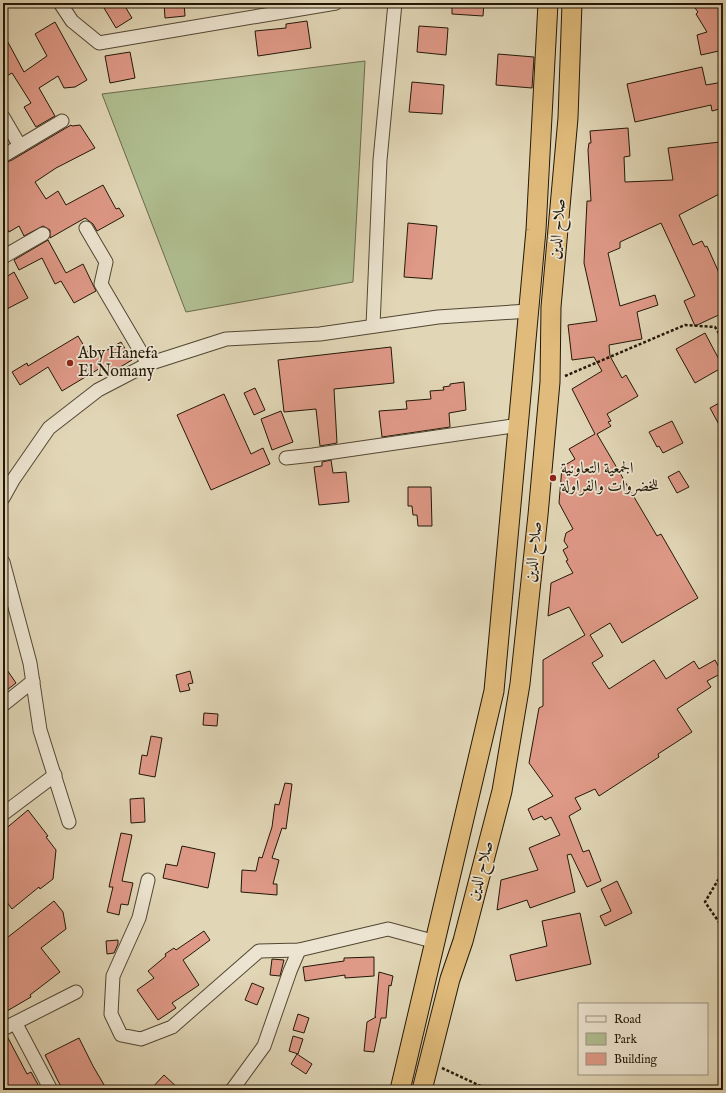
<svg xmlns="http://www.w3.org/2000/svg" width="726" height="1093" viewBox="0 0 726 1093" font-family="'IM FELL English',Amiri,serif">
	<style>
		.green { fill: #b0be90; stroke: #6a6a4c }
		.building { fill: #df9987; stroke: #231707 }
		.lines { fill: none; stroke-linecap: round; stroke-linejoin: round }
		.minor-casing { stroke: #524733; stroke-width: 15 }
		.highway-casing { stroke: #231707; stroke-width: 21 }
		.path { stroke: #231707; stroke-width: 2.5; stroke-dasharray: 3 2; stroke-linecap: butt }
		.minor { stroke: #ece4d0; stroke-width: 13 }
		.highway { stroke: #e0bb7b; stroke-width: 19 }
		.poi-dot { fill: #8f2418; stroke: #ece4d0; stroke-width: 1.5 }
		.labels { text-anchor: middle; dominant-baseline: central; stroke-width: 3.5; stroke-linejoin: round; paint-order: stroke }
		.street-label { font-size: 16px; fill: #231707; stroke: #ece4d0 }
		.poi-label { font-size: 16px; fill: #231707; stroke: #ece4d0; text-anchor: start }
	</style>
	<rect width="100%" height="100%" fill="#e1d6b6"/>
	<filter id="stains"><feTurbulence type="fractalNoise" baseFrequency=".005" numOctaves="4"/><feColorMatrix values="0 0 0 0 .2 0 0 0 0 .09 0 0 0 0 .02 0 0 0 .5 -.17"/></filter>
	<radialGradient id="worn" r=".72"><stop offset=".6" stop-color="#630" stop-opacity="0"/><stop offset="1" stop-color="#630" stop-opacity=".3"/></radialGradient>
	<path class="green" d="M365 61 353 282 186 312 102 94Z"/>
	<g class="building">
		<path d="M101 3H123L132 18 116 28Z"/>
		<path d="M164 3H184L185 16 165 18Z"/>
		<path d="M452 3H484L483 16 452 14Z"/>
		<path d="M696 3H717L723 12V50L701 55 697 35 707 32 696 14 698 12 695 8 698 6Z"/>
		<path d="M307 21 311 48 258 56 255 31 286 28V24Z"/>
		<path d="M55 22 87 80 75 87 64 88 58 76 39 88 55 116 36 127 24 107 31 103 12 73 3 78V33L24 72 47 56 35 34Z"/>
		<path d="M419 26 448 28 446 55 417 52Z"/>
		<path d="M130 52 135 78 110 83 105 56Z"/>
		<path d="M498 54 534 57 532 88 496 85Z"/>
		<path d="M702 67 706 85 723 82V108L712 111 711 105 635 122 627 84Z"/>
		<path d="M412 82 444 85 442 114 409 112Z"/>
		<path d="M71 125 72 126 80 125 95 148 56 168 35 182 46 199 58 191 66 205 103 185 116 209 119 208 124 216 97 231 93 224 85 218 50 238V230L43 226 24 236 19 226 9 232 3 221V164L12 160Z"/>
		<path d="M628 128 630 156 624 157 625 182 673 180 668 148 720 142 723 160V192L679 215 693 245 702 241 705 247 707 246 720 275 723 274V313L695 326 684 301 695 296 661 223 620 242V248L608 253 620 306 655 295 658 305 637 312 642 339 609 345 610 356 622 378 626 375 638 396 607 414 611 421 608 422 611 426 597 434 657 536 661 534 698 598 622 643 610 623 590 635 603 656 592 663 609 689 654 660 666 679 694 661 699 669 715 660 722 673 707 681 711 687 677 709 692 732 658 754 659 757 599 796 595 789 575 798 581 809 569 816 583 852 589 850 601 881 587 887 571 854 567 855 575 892 530 908 527 900 497 910 501 880 538 870 529 848 560 835 551 817 545 820 542 816 533 820 528 809 553 796 529 763 539 708 543 706V660L585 635 569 607 548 616 551 583 573 573 566 561 568 560 563 550 568 547 564 541 566 533 573 529 559 503 562 467 575 459 569 449 595 434 572 389 602 371 594 357 572 360 568 325 597 321 584 263 587 201H591L588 150 589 143H591L590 131Z"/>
		<path d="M408 223 437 226 432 279 404 277Z"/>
		<path d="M48 240 66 273 83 264 96 291 74 303 61 281 55 284 42 258 19 270 14 260Z"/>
		<path d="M14 272 28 298 3 311V279Z"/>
		<path d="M705 333 723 367 695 383 676 349Z"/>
		<path d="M78 336 92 359 121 342 132 360 107 375 102 367 62 391 48 367 20 385 12 372 27 363 28 366Z"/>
		<path d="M391 347 394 383 334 389 337 443 320 446 316 409 284 412 278 360Z"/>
		<path d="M464 382 466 410 449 413 450 427 382 437 379 411 407 409 406 401 431 399 430 391 444 390 443 387 450 386V384Z"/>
		<path d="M255 388 265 410 254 415 244 393Z"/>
		<path d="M224 394 251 454 263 448 270 464 211 490 177 415Z"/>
		<path d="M723 401V432L710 408Z"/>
		<path d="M281 411 293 442 272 450 261 419Z"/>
		<path d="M672 421 683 443 663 453 659 446 657 447 649 432Z"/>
		<path d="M331 460 333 473 346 472 349 502 319 505 314 467 322 466V462Z"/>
		<path d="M679 471 689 487 677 493 668 477Z"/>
		<path d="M408 487H431L432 526H418L417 515H413L412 506H408Z"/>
		<path d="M3 664 16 683 3 693Z"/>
		<path d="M190 671 193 683 188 684 190 690 180 692 176 675Z"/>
		<path d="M204 713 218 714 217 726 203 725Z"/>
		<path d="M151 736 162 738 155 777 139 774 142 755 147 756Z"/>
		<path d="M285 783 292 784 286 829 282 828 272 858 279 860 273 884H277V895L241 892 242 870 256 871 259 857 262 858 272 827 275 804 279 805Z"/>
		<path d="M144 798 145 822 131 823 130 799Z"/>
		<path d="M28 810 48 836 46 837 56 850 53 879 40 889 39 887 12 909 3 897V831Z"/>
		<path d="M121 833 132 835 122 881 133 883 128 905 121 904 119 915 107 912 113 887H109Z"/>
		<path d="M182 846 215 853 208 888 163 878 166 864 177 866Z"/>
		<path d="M617 881 632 913 605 926 600 916 611 911 601 889Z"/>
		<path d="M54 901 63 912 66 929 41 948 60 972 30 995 31 997 7 1011 3 1005V941Z"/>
		<path d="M580 913 591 964 516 981 510 955 547 946 542 921Z"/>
		<path d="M204 931 210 940 183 960 199 985 172 1003 176 1008 158 1020 137 990 154 978 148 971 166 956 165 954 174 948 176 950Z"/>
		<path d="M118 940V944L114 953 107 954 106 941Z"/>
		<path d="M374 957V976L345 978V975L305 981 303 967 344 961V958Z"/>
		<path d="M272 959 284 960 280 976 270 975Z"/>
		<path d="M379 972 393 976 391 986 389 985 386 1018H381L374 1052 364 1051 367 1022 376 1017H375Z"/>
		<path d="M252 983 264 988 257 1005 245 1000Z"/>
		<path d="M298 1014 309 1018 304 1033 293 1030Z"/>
		<path d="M7 1036 27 1074 31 1072 41 1090H3V1037Z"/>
		<path d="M293 1036 303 1039 298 1054 289 1051Z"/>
		<path d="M79 1038 93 1066 107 1090H63L58 1081 45 1055Z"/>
		<path d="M297 1054 312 1064 306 1074 291 1064Z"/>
		<path d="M164 1075 180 1090H150Z"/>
	</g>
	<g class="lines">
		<g class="minor-casing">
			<g id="minor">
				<path d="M60 3 72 21 99 43 336 3"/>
				<path d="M3 117 20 146"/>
				<path d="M3 156 62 121"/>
				<path d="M86 228 106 262 101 284 148 364"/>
				<path d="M3 257 43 234"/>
				<path d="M373 326 380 160 395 3"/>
				<path d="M286 458 313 455 519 425"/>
				<path d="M3 498 13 480 49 428 98 390 148 364 226 339 320 334 438 317 529 311"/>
				<path d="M3 562 30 663 40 730 69 822"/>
				<path d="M3 705 33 681"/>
				<path d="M3 814 55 775"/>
				<path d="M148 880 139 918 113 976 111 1014 121 1035 141 1039 172 1027 259 951 299 950 388 929 436 942"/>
				<path d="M16 1024 51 1090"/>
				<path d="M3 1029 76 992"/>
				<path d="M232 1090 264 1046 290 971 299 950"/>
			</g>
		</g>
		<g class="highway-casing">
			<g id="highway">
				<path d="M400 1090 494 691 536 230 548 3"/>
				<path d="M422 1090 450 979 463 941 502 791 520 684 538 515 550 382 551 307 568 118 572 3"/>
			</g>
		</g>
		<g class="path">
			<path d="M565 376 685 325 715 327 723 340"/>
			<path d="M723 876 718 880 705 902 723 928"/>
			<path d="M442 1068 489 1090"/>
		</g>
		<use href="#minor" class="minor"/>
		<use href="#highway" class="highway"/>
	</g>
	<g class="poi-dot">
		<circle cx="70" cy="363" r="4"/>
		<circle cx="553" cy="478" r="4"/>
	</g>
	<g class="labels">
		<g class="street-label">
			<text transform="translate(558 229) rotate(-85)">صلاح الدين</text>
			<text transform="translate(534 552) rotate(-84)">صلاح الدين</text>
			<text transform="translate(481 871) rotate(-75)">صلاح الدين</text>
		</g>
		<g class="poi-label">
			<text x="78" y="354">Aby Hanefa<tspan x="78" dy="18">El Nomany</tspan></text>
			<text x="561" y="469">الجمعية التعاونية<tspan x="561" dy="18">للخضروات والفراولة</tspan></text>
		</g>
	</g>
	<rect width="726" height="1093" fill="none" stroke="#e1d6b6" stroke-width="16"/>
	<rect x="4" y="4" width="718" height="1085" fill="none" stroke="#231707" stroke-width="2"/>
	<rect x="8" y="8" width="710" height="1077" fill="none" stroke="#231707"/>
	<rect x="578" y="1003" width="130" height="72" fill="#ece4d0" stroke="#9c9280"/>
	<rect x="586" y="1016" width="20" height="6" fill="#ece4d0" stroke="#9c9280"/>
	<text x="614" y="1023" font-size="12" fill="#231707">Road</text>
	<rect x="586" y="1033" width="20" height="12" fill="#b0be90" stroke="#9c9280"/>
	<text x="614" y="1043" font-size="12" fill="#231707">Park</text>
	<rect x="586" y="1053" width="20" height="12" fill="#df9987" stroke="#9c9280"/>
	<text x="614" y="1063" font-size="12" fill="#231707">Building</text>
	<rect width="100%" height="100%" filter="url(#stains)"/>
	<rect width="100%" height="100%" fill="url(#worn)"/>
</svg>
